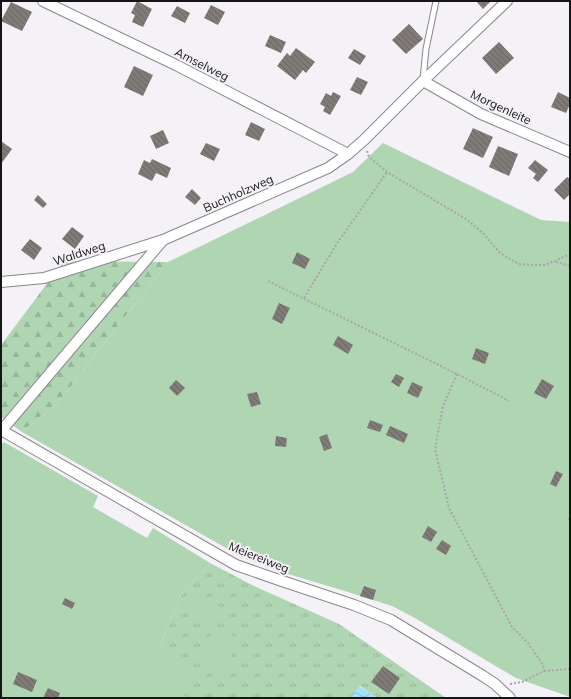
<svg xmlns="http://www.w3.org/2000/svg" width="571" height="699" viewBox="0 0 571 699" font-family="Mulish,sans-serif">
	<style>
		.grass { fill: url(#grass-tufts) }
		.forest { fill: url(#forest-firs) }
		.garden { fill: #b0d5b3 }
		.water { fill: url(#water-waves) }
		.building { fill: url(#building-back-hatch) }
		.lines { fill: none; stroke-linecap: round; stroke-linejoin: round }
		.lane-casing { stroke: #8a878c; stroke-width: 7 }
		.street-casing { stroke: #8a878c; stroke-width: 12 }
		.path { stroke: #a9a6ab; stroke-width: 2; stroke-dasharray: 2 2; stroke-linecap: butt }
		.lane { stroke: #fff; stroke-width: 5 }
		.street { stroke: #fff; stroke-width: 10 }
		.labels { text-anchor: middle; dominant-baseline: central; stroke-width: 4; stroke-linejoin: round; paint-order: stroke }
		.street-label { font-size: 12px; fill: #151416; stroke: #f4f1f7 }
	</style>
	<defs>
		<pattern id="grass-tufts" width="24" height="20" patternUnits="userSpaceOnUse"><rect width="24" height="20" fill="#b0d5b3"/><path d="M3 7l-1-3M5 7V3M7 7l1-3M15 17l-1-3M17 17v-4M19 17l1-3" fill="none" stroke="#96b699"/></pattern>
		<pattern id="forest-firs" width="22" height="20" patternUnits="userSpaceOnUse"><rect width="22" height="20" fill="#b0d5b3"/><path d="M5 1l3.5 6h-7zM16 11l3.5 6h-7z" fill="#96b699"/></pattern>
		<pattern id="water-waves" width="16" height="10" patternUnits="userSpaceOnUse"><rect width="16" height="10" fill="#9fe2fa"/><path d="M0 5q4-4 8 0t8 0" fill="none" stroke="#88c1d6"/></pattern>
		<pattern id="building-back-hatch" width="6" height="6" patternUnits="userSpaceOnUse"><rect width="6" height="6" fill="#807b77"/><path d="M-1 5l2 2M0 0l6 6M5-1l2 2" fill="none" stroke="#686461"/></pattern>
	</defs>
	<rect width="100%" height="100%" fill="#f4f1f7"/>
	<path class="grass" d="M210 563 252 585 339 624 446 698H377L360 686 351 698H187L184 696 159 649 180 595Z"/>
	<path class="forest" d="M64 261 168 262 57 404 22 432 1 417V345Z"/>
	<g class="garden">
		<path d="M383 143 541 220 570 222V697L516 678 413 617 392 606 348 592 278 571 240 556 22 432 57 404 168 262 353 172Z"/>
		<path d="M4 442 98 496 93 507 147 538 153 528 210 563 180 595 159 649 196 670 184 696 187 698H1V445Z"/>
		<path d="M190 590 220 607 209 627 179 610Z"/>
		<path d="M213 630 237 637 226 673 202 666Z"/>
	</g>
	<path class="water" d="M359 686 377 698H351Z"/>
	<g class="building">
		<path d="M137 1 152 9 143 27 132 22 135 15 131 13Z"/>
		<path d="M476 1H491L483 9Z"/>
		<path d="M11 2 32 12 22 31 1 21Z"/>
		<path d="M211 5 225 12 218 25 204 18Z"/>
		<path d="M177 6 190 13 185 23 171 16Z"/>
		<path d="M409 24 423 39 406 54 392 40Z"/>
		<path d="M270 35 286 42 281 53 265 46Z"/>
		<path d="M499 42 514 58 496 74 482 58Z"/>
		<path d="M296 48 315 62 306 73 303 70 295 80 277 66 287 53 290 56Z"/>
		<path d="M354 49 366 56 360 65 348 58Z"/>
		<path d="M134 66 153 75 143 96 124 87Z"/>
		<path d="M357 77 368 82 361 95 350 90Z"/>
		<path d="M333 92 341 96 330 115 323 111 325 107 320 104 326 93 331 96Z"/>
		<path d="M558 92 570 98V104L566 113 551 107Z"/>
		<path d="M251 122 265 129 259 141 245 135Z"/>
		<path d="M473 128 493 137 483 158 463 149Z"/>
		<path d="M163 130 169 143 156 149 150 136Z"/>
		<path d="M1 141 12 149 1 164Z"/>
		<path d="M206 143 220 149 214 161 200 154Z"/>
		<path d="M498 146 518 154 509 176 489 167Z"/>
		<path d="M152 159 171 168 167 178 156 173 152 181 138 174 144 160 150 163Z"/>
		<path d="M535 160 548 170 538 182 533 178 536 174 528 168Z"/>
		<path d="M567 177 570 179V194L564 200 554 190Z"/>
		<path d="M192 189 201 198 195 205 185 197Z"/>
		<path d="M38 195 47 204 43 208 34 200Z"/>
		<path d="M72 227 84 236 75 249 62 239Z"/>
		<path d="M30 239 42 248 34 260 21 250Z"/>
		<path d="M297 252 310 259 305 269 292 263Z"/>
		<path d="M279 303 290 308 282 324 272 319Z"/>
		<path d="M338 336 353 345 348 354 333 345Z"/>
		<path d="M476 348 489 353 485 364 472 359Z"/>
		<path d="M396 374 404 378 399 387 391 382Z"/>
		<path d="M542 379 554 386 546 399 534 393Z"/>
		<path d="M176 380 185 388 177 396 169 388Z"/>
		<path d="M412 382 423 387 418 398 407 393Z"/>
		<path d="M257 392 261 404 251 407 247 394Z"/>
		<path d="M370 420 383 425 380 432 367 428Z"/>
		<path d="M390 426 408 434 404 443 386 435Z"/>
		<path d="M327 434 332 448 324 451 319 437Z"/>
		<path d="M276 436 287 438 286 447 275 446Z"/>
		<path d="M556 471 563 474 556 487 550 484Z"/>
		<path d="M428 526 437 532 431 542 422 537Z"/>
		<path d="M442 540 451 546 446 555 436 549Z"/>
		<path d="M364 586 376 590 373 600 360 596Z"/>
		<path d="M65 598 75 603 72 609 62 604Z"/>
		<path d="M383 666 400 678 389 694 371 682Z"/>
		<path d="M18 672 37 680 32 692 13 684Z"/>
		<path d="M48 688 60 693 58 698H43Z"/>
	</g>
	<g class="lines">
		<g class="lane-casing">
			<path id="lane" d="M423 79 426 49 436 1"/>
		</g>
		<g class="street-casing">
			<g id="street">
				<path d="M43 1 176 65 348 154"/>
				<path d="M423 81 481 114 570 152"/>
				<path d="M1 282 44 278 163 240"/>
				<path d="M1 430 236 565 279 580 354 605 391 620 483 676 495 684 510 698"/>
				<path d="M1 431 163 240 328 168 348 154 364 140 423 81 507 1"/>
			</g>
		</g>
		<g class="path">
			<path d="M367 151 369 157 387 172 466 219 483 233 500 253 519 264 533 265H545L555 261 570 254"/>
			<path d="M556 262 570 266"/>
			<path d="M268 281 457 374 509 401"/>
			<path d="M304 298 336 245 387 172"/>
			<path d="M457 374 443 406 435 449 449 508 512 627 528 643 543 665 544 671 522 682 510 684"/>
			<path d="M568 520 570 518"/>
			<path d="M544 671 570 669"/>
		</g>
		<use href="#lane" class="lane"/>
		<use href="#street" class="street"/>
	</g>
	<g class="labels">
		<g class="street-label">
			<text transform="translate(202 64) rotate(27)">Amselweg</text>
			<text transform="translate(501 107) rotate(25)">Morgenleite</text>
			<text transform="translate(238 193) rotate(-24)">Buchholzweg</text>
			<text transform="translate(79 253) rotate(-18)">Waldweg</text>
			<text transform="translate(259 557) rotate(22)">Meiereiweg</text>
		</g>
	</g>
	<rect width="571" height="699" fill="none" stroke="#151416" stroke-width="4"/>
</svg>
